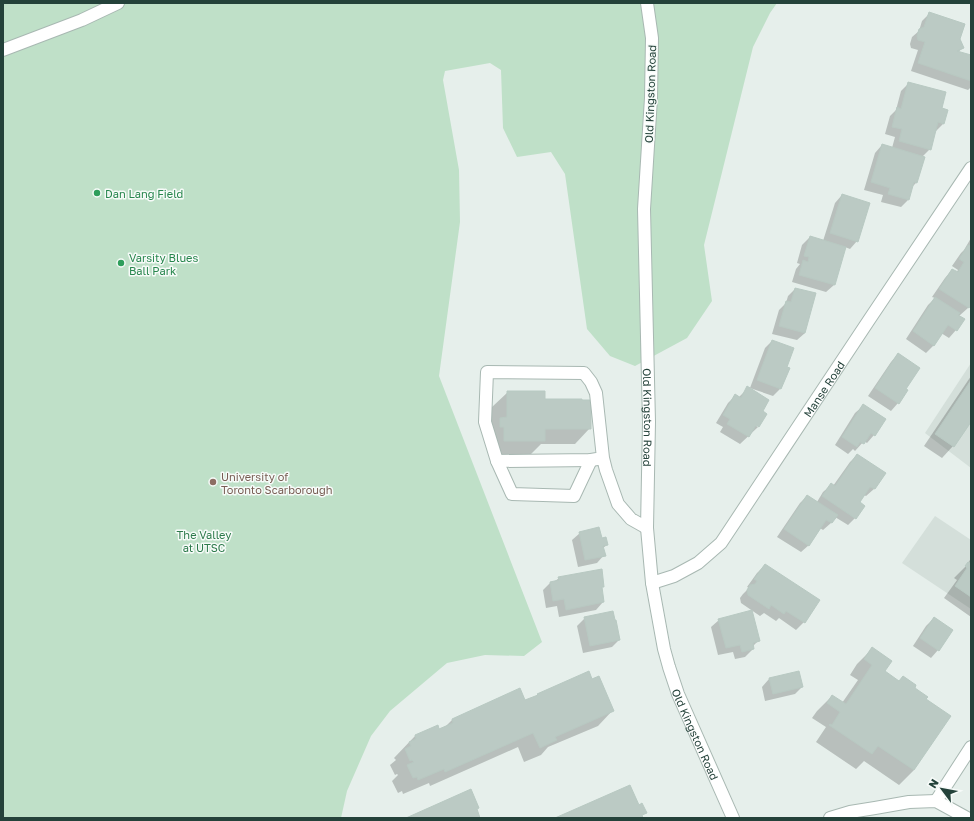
<svg xmlns="http://www.w3.org/2000/svg" width="974" height="821" viewBox="0 0 974 821" font-family="'Golos Text',sans-serif">
	<style>
		.built { fill: #d4dfda }
		.green { fill: #bfe0c8 }
		.shadow { fill: #0003 }
		.building { fill: #bbcac4; stroke: #b8c9c2 }
		.lines { fill: none; stroke-linecap: round; stroke-linejoin: round }
		.minor-casing { stroke: #a8b8b2; stroke-width: 14 }
		.minor { stroke: #fff; stroke-width: 12 }
		.leisure-dot { fill: #2e9e5b; stroke: #f7fbf9; stroke-width: 1.5 }
		.education-dot { fill: #8d6e63; stroke: #f7fbf9; stroke-width: 1.5 }
		.labels { text-anchor: middle; dominant-baseline: central; stroke-width: 3; stroke-linejoin: round; paint-order: stroke }
		.street-label { font-size: 11px; fill: #24423a; stroke: #f7fbf9 }
		.leisure-label { font-size: 11px; fill: #27864d; stroke: #f7fbf9; text-anchor: start }
		.education-label { font-size: 11px; fill: #785e54; stroke: #f7fbf9; text-anchor: start }
		.park-label { font-size: 11px; fill: #2d7a4b; stroke: #f7fbf9 }
	</style>
	<rect width="100%" height="100%" fill="#e6efeb"/>
	<g class="built">
		<path d="M971 363V468L925 433Z"/>
		<path d="M935 516 971 540V609L902 563Z"/>
	</g>
	<path class="green" d="M3 3H777L770 13 753 47 704 245 712 301 687 338 635 366 610 356 587 329 565 174 551 152 517 157 503 128 501 70 490 63 445 71 443 80 459 170 460 222 439 376 542 642 524 656 485 655 447 663 390 711 371 736 347 791 341 818H3Z"/>
	<g class="shadow">
		<path d="M930 13 959 39 963 48 958 52 971 56V87L968 90 911 71 918 50 911 48 910 44 912 37 919 31 922 21Z"/>
		<path d="M909 83 941 109 944 123 936 131H935L930 149 922 157 916 183 912 187 908 200 901 207 881 202 883 195 864 190 875 153 882 145 892 148 895 137 885 134 890 116 896 110 901 91Z"/>
		<path d="M842 195 857 241 850 249 845 247 834 285 826 292 792 282 796 269 800 264 797 263 802 245 810 237 823 241 835 203Z"/>
		<path d="M971 238V303L968 308 959 316 956 330 949 338 941 333 934 345 926 353 906 339 928 305 935 298 932 297 945 278 952 270 956 273 958 270 952 266 961 253 964 250Z"/>
		<path d="M795 289 805 333 797 340 772 334 779 310 786 303 788 296Z"/>
		<path d="M772 341 780 389 773 396 750 388 765 348Z"/>
		<path d="M898 354 905 389 907 390 898 403 891 411 868 396 891 362Z"/>
		<path d="M971 376V420L953 446 942 458 924 446Z"/>
		<path d="M748 388 761 411 758 426V425L751 423 758 427 740 444 720 432 723 427 716 423 728 403 736 395 739 397Z"/>
		<path d="M508 392 544 400 590 428 575 444H541L529 456H489V442L492 426V407Z"/>
		<path d="M863 406 874 435 867 443 864 441 855 451 853 449 848 454 835 445 855 413Z"/>
		<path d="M857 455 884 473 874 489 866 496 864 495 859 503 855 518 848 525 835 517 831 523 823 530 820 528 809 545 801 552 777 537 800 503 807 496 817 502 823 492 831 485 833 486 850 462Z"/>
		<path d="M580 533 607 545 603 548 604 555 597 563 578 567 572 540Z"/>
		<path d="M971 558V617L944 598 957 580 954 578 967 565Z"/>
		<path d="M765 565 804 622 796 630 779 618 776 621 764 613 760 616 741 603 740 598 743 594 749 588 747 587 757 573Z"/>
		<path d="M559 578 603 586 601 589 603 602 596 610 559 617 557 606 546 608 543 590 550 583 554 582Z"/>
		<path d="M585 618 614 622 619 640 612 647 583 653 577 626Z"/>
		<path d="M934 618 938 650 931 658 913 646 926 626Z"/>
		<path d="M719 620 759 640 752 647 753 649 745 657 735 659 733 652 718 655 711 627Z"/>
		<path d="M872 649 883 672 898 682 913 688 914 770 899 785 864 761 856 769 816 742 826 727 812 718 817 711 832 696 842 703 858 680 850 675 857 664Z"/>
		<path d="M769 679 802 687 795 694 765 701 762 687Z"/>
		<path d="M592 680 613 710 598 726 548 747 541 755 524 762 518 747 430 786 429 783 403 794 402 791 398 793 392 781 398 775 397 774 395 775 390 765 396 760 394 758 415 736 437 727 439 730 444 728 452 720 520 690 525 702 536 697 538 695Z"/>
	</g>
	<g class="building">
		<path d="M929 12 965 24 960 39 964 48 957 51 971 55V81L918 63 925 42 918 40 917 36 919 29 924 27Z"/>
		<path d="M908 82 946 92 942 108 948 110 944 124 938 122 931 150 899 141 902 129 892 127 897 107 901 109Z"/>
		<path d="M882 144 925 157 917 183 914 182 909 200 888 194 890 188 871 182Z"/>
		<path d="M842 194 870 203 858 242 830 233Z"/>
		<path d="M810 236 846 247 835 285 799 275 803 260 808 262 809 257 804 256Z"/>
		<path d="M968 245 971 246V305L969 308 939 289 952 269 958 272 964 262 959 259Z"/>
		<path d="M795 288 816 293 805 333 779 326 786 301 791 302Z"/>
		<path d="M935 297 960 313 958 315 965 319 957 331 948 325 934 346 913 331Z"/>
		<path d="M772 340 794 348 787 367 790 368 781 389 757 380Z"/>
		<path d="M898 353 920 368 906 389 908 390 899 404 875 388Z"/>
		<path d="M971 380V422L954 447 935 434Z"/>
		<path d="M747 386 769 400 763 411 767 414 759 427 756 425 749 437 727 424 730 419 723 415 735 394 741 398Z"/>
		<path d="M507 391H545V399H582V400H591V429H545V441H504V427H500V418L507 417Z"/>
		<path d="M863 404 886 419 875 436 871 433 864 444 860 442 857 447 842 437Z"/>
		<path d="M857 454 886 473 875 489 870 487 860 502 865 506 856 519 822 496 831 483 835 486Z"/>
		<path d="M807 495 838 515 832 523 826 520 809 546 784 529Z"/>
		<path d="M599 527 602 538 606 537 608 545 603 546 606 556 585 560 579 532Z"/>
		<path d="M968 562 970 563 971 562V597L955 586 967 568 965 566Z"/>
		<path d="M765 564 820 600 805 623 786 611 784 614 771 605 769 609 748 595 747 590 750 585 755 584 757 581 754 579Z"/>
		<path d="M602 569 604 587H602L604 602 566 610 564 599 553 601 550 582 559 580 558 577Z"/>
		<path d="M752 610 760 641 753 643 754 649 742 652 740 645 726 648 718 619Z"/>
		<path d="M613 611 615 620H616L620 640 590 646 584 617Z"/>
		<path d="M934 617 953 630 939 651 920 638Z"/>
		<path d="M872 647 892 661 885 671 899 681 903 676 916 685 915 688 928 697 926 699 951 716 914 770 878 746 872 754 829 725 830 724 832 725 840 712 827 703 832 695 846 704 872 665 864 659Z"/>
		<path d="M589 671 592 679 599 676 614 711 555 737 557 740 540 748 533 733 445 772 444 769 418 780 417 777 413 778 407 765 414 762 412 760 410 761 405 749 411 746 409 742 416 739 415 735 438 725 439 729 453 723 452 719 520 688 525 700 538 695 537 694Z"/>
		<path d="M799 671 803 687 773 694 769 678Z"/>
		<path d="M630 785 639 805 642 803 647 813 642 815 643 818H555Z"/>
		<path d="M471 789 479 808 477 809 480 818H406Z"/>
	</g>
	<g class="lines">
		<g class="minor-casing">
			<g id="minor">
				<path id="s1" d="M647 3 652 38 651 98 644 209 649 422 647 528 652 583 664 649 669 667 678 694 733 818"/>
				<path d="M3 50 82 20 118 3"/>
				<path d="M603 458 591 460 497 461 485 422 487 372 584 373 591 382 596 393 603 458 606 470 618 504 631 519 647 528"/>
				<path d="M497 461 512 494 574 496 591 460"/>
				<path id="s2" d="M652 583 674 576 698 563 721 543 869 320 971 168"/>
				<path d="M936 801 971 747"/>
				<path d="M830 818 850 812 875 808 909 802 936 801 967 818"/>
			</g>
		</g>
		<use href="#minor" class="minor"/>
	</g>
	<g class="leisure-dot">
		<circle cx="97" cy="193" r="4"/>
		<circle cx="121" cy="263" r="4"/>
	</g>
	<circle class="education-dot" cx="213" cy="482" r="4"/>
	<g class="labels">
		<g class="street-label">
			<text transform="translate(650 94) rotate(-88)">Old Kingston Road</text>
			<text stroke="none"><textPath href="#s2" startOffset="266">Manse Road</textPath></text>
			<text stroke="none"><textPath href="#s1" startOffset="415">Old Kingston Road</textPath></text>
			<text stroke="none"><textPath href="#s1" startOffset="739">Old Kingston Road</textPath></text>
		</g>
		<g class="leisure-label">
			<text x="105" y="193">Dan Lang Field</text>
			<text x="129" y="257">Varsity Blues<tspan x="129" dy="13">Ball Park</tspan></text>
		</g>
		<g class="education-label">
			<text x="221" y="476">University of<tspan x="221" dy="13">Toronto Scarborough</tspan></text>
		</g>
		<g class="park-label">
			<text x="204" y="534">The Valley<tspan x="204" dy="13">at UTSC</tspan></text>
		</g>
	</g>
	<rect width="974" height="821" fill="none" stroke="#24423a" stroke-width="8"/>
	<g transform="translate(942 789) rotate(302)" stroke="#f7fbf9" stroke-width="3" paint-order="stroke">
	<path d="M0-3L7 15L0 10L-7 15Z" fill="#24423a"/>
	<text y="-6" font-size="11" font-weight="bold" text-anchor="middle" fill="#24423a">N</text>
	</g>
</svg>
